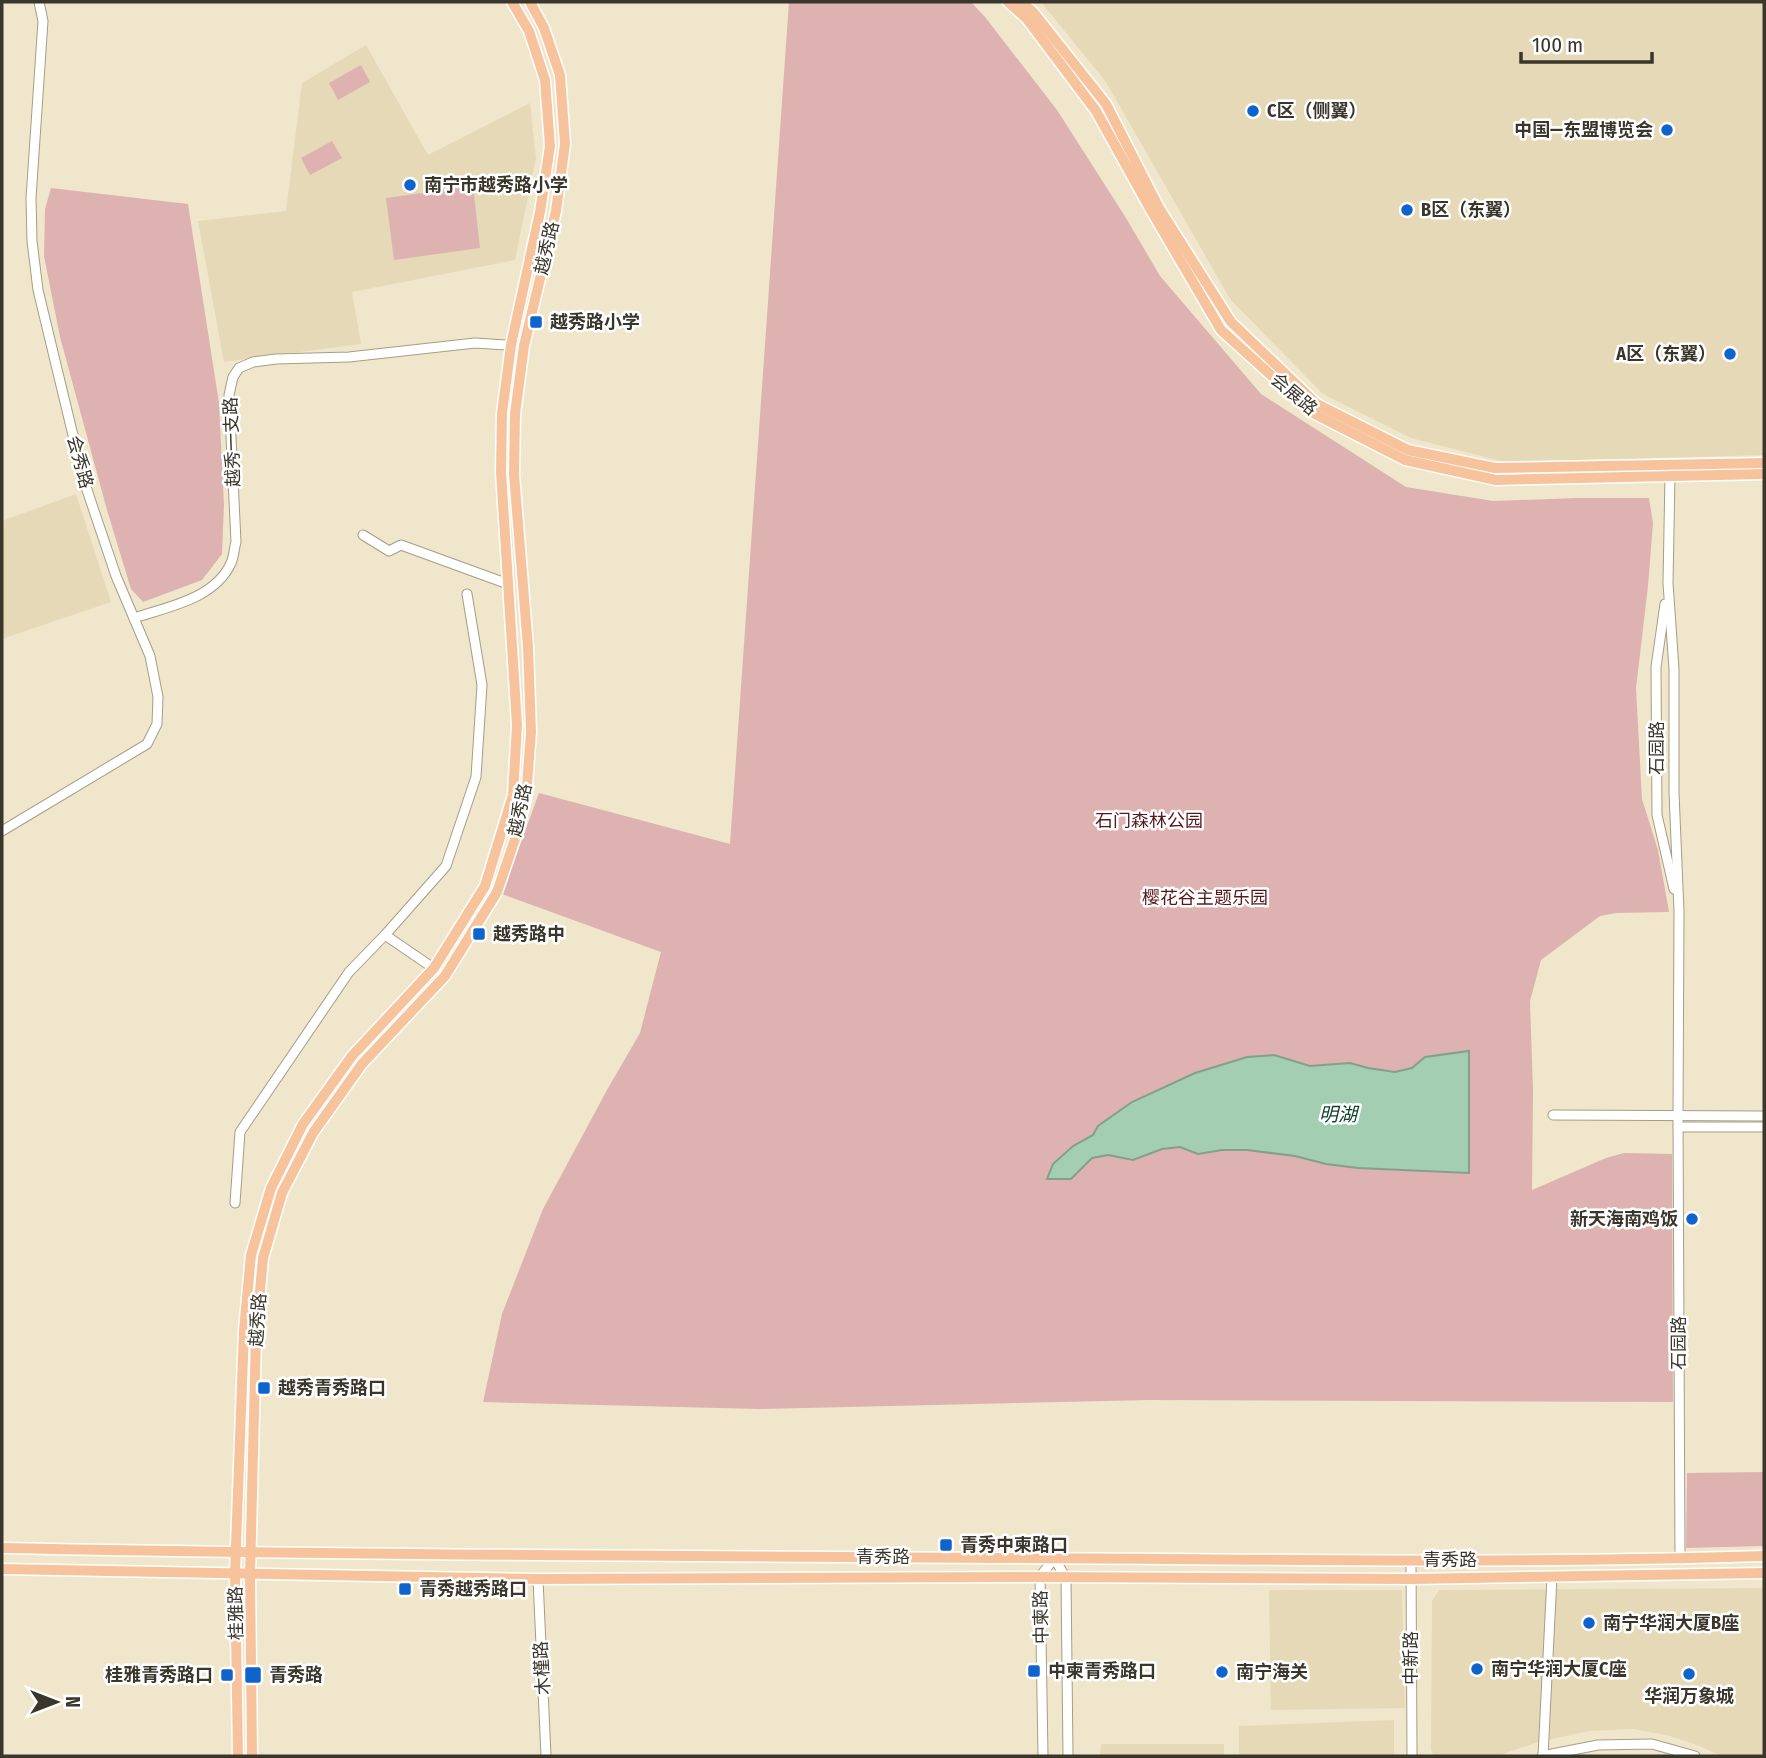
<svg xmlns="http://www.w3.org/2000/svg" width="1766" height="1758" viewBox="0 0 1766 1758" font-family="'Fira Sans Condensed','Noto Sans SC',sans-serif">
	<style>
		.built { fill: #e6d9b8 }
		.green { fill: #ddb2b0 }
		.water { fill: #a3ceb2; stroke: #84a08a; stroke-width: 2 }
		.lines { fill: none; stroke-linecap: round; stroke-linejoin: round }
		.minor-casing { stroke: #a79d84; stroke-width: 11 }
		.major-casing { stroke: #fff; stroke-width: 13 }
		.minor { stroke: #fff; stroke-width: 9 }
		.major { stroke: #f7c39d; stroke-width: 10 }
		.poi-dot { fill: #0f63cc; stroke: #fff; stroke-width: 2.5 }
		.labels { text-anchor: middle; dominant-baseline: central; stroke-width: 5; stroke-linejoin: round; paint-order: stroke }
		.poi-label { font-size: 18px; font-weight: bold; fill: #3a362b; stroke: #fff; text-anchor: start }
		.street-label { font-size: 18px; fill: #3a362b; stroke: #fff }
		.park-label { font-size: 18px; fill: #55191c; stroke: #fff }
		.water-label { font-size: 19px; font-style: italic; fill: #104329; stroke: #fff }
	</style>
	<rect width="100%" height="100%" fill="#f0e6cb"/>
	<g class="built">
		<path d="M1041 2H1764V455L1505 462 1411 438 1323 394 1230 299 1106 82Z"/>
		<path d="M366 45 428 155 530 103 536 158 515 260 352 292 361 344 224 362 198 221 286 211 302 83Z"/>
		<path d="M76 494 111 602 2 639V521Z"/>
		<path d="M1764 1588V1756H1721L1700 1746 1670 1736 1633 1729 1589 1731 1538 1742 1497 1756H1434L1431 1750 1432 1601 1439 1590Z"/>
		<path d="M1269 1590H1402L1405 1708 1271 1710Z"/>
		<path d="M1394 1720V1756H1239V1726Z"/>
		<path d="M1101 1744H1224V1756H1100Z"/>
	</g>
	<g class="green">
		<path d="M789 2H971L985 17 1057 110 1126 218 1160 276 1261 394 1406 487 1493 501 1576 498H1649L1653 523 1648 586 1636 688 1642 799 1658 850 1669 912 1616 913 1600 916 1541 960 1530 1001 1533 1091 1532 1190 1606 1158 1624 1153 1672 1154 1673 1402 1149 1400 759 1409 483 1402 502 1314 543 1209 607 1090 640 1033 661 952 502 894 539 793 730 844Z"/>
		<path d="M361 65 370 82 338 100 329 83Z"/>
		<path d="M332 141 342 158 310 175 301 158Z"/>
		<path d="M473 186 480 248 394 260 386 198Z"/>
		<path d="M51 188 188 204 219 403 224 505 222 554 202 580 143 602 131 589 107 510 60 337 44 256 45 209Z"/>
		<path d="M1764 1472V1546L1686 1548 1687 1473Z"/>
	</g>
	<path class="water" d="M1469 1051V1173L1358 1168 1326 1164 1295 1156 1247 1150H1222L1198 1154 1180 1147 1162 1149 1133 1160 1108 1155 1092 1158 1071 1179H1047L1053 1164 1073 1146 1093 1135 1098 1126 1132 1102 1195 1073 1247 1057 1274 1055 1310 1066 1350 1063 1368 1068 1395 1072 1412 1068 1425 1057Z"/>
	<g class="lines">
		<g class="minor-casing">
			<g id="minor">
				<path d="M1670 475 1668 583 1674 669V793L1679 911 1678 1116 1680 1559"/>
				<path d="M363 535 389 551 401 545 508 584"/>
				<path d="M1665 604 1656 667 1657 815 1674 889"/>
				<path d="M134 618C167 607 215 599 231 563 234 557 234 548 236 542L229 395 233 377 239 368 253 362 276 359 349 357 475 343 524 346"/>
				<path d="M2 831 147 744 157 724 158 697 150 656 116 576 84 481 38 290 32 241 31 198 43 21 39 2"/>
				<path d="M385 935 445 976"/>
				<path d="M1553 1115 1764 1116"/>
				<path d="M1678 1127H1764"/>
				<path d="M235 1203 240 1132 349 972 385 935 446 866 476 777 482 685 467 594"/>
				<path d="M1411 1560 1412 1756"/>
				<path d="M538 1579 546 1756"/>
				<path d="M1043 1756 1040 1577 1054 1558 1066 1578 1068 1756"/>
				<path d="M1542 1756 1598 1745 1652 1744 1695 1756"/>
				<path d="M1543 1756 1552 1577"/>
			</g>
		</g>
		<g class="major-casing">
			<g id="major">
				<path d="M1008 2 1027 19 1096 111 1152 212 1221 330 1313 413 1405 460 1496 480 1764 474"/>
				<path d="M1022 2 1034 13 1106 104 1159 208 1231 322 1317 404 1408 450 1495 468 1764 463"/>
				<path d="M2 1548C341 1555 681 1556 1020 1558 1268 1559 1516 1564 1764 1556"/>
				<path d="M2 1569 538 1579 1040 1577 1411 1579 1764 1573"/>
				<path d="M238 1756 235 1573 244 1330 251 1255 271 1188 303 1124 352 1056 434 968 485 886 513 795 517 725 501 472 502 413 511 345 540 212 550 146 545 80 529 31 512 2"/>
				<path d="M252 1756 250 1574 256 1335 263 1258 282 1193 313 1133 362 1064 445 976 497 892 515 839 526 798 531 732 528 647 514 474 515 414 524 346 556 211 565 144 560 75 544 28 530 2"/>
			</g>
		</g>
		<use href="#minor" class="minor"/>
		<use href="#major" class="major"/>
	</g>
	<g class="poi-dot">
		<circle cx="1253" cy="111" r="7"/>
		<circle cx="1667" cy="130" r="7"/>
		<circle cx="410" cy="185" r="7"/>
		<circle cx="1407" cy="210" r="7"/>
		<rect x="529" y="315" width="14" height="14" rx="3.5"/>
		<circle cx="1730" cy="354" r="7"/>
		<rect x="472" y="927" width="14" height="14" rx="3.5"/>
		<circle cx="1692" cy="1219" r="7"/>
		<rect x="257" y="1381" width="14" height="14" rx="3.5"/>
		<rect x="939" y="1538" width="14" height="14" rx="3.5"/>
		<rect x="398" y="1582" width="14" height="14" rx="3.5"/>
		<circle cx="1589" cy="1623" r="7"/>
		<circle cx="1477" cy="1669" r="7"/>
		<rect x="1027" y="1664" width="14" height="14" rx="3.5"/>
		<circle cx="1222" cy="1672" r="7"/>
		<circle cx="1689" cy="1674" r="7"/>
		<rect x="220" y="1668" width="14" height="14" rx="3.5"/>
		<rect x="244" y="1666" width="18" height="18" rx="3.5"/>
	</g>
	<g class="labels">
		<g class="poi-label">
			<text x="1267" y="111">C区（侧翼）</text>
			<text x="1653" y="130" text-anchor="end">中国—东盟博览会</text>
			<text x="424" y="185">南宁市越秀路小学</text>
			<text x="1421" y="210">B区（东翼）</text>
			<text x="550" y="322">越秀路小学</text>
			<text x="1716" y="354" text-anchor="end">A区（东翼）</text>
			<text x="493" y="934">越秀路中</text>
			<text x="1678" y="1219" text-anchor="end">新天海南鸡饭</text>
			<text x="278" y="1388">越秀青秀路口</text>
			<text x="960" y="1545">青秀中柬路口</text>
			<text x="419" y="1589">青秀越秀路口</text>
			<text x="1603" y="1623">南宁华润大厦B座</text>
			<text x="1491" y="1669">南宁华润大厦C座</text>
			<text x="1048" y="1671">中柬青秀路口</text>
			<text x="1236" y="1672">南宁海关</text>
			<text x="213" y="1675" text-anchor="end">桂雅青秀路口</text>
			<text x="269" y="1675">青秀路</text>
			<text x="1689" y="1696" text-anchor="middle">华润万象城</text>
		</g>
		<g class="street-label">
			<text transform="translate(547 248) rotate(-77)">越秀路</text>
			<text transform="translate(1294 394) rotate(40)">会展路</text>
			<text transform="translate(232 442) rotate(-92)">越秀一支路</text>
			<text transform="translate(80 462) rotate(75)">会秀路</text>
			<text transform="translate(1657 748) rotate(-90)">石园路</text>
			<text transform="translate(520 810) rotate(-78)">越秀路</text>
			<text transform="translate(258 1320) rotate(-86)">越秀路</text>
			<text transform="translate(1679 1343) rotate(-90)">石园路</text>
			<text x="883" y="1557">青秀路</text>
			<text x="1450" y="1560">青秀路</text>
			<text transform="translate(236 1613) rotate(-91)">桂雅路</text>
			<text transform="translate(1041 1617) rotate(-91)">中柬路</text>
			<text transform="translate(1411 1658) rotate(-90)">中新路</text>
			<text transform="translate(542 1668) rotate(-93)">木槿路</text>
		</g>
		<g class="park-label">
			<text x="1149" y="821">石门森林公园</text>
			<text x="1205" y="898">樱花谷主题乐园</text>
		</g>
		<g class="water-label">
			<text x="1338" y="1114">明湖</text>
		</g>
	</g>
	<rect width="1766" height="1758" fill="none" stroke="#3a362b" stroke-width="7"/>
	<g transform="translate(56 1702) rotate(90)" stroke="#ffffff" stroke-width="5" paint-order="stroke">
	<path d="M0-5L12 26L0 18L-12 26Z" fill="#3a362b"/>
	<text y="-10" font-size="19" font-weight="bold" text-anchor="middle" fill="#3a362b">N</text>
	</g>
	<path d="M1521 52v10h131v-10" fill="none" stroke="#3a362b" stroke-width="3.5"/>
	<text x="1532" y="52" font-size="21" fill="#3a362b" stroke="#ffffff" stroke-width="5" paint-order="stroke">100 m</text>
</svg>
